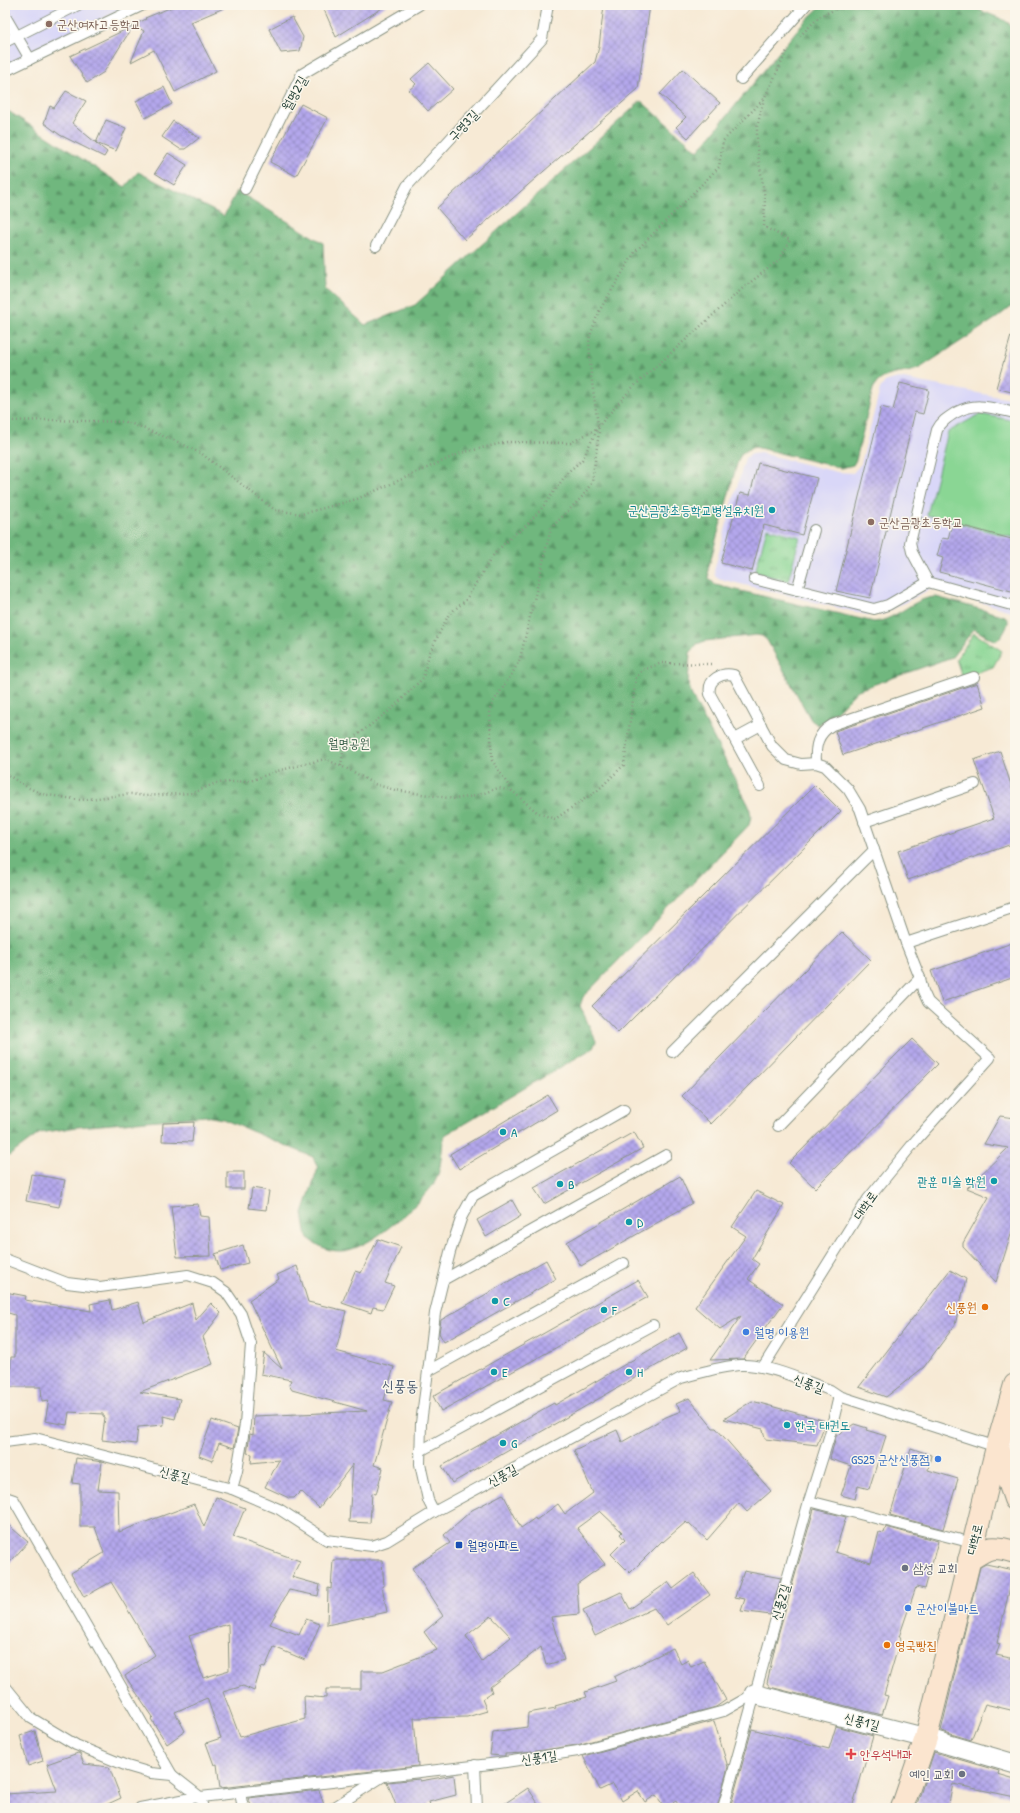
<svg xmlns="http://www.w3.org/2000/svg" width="1020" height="1813" viewBox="0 0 1020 1813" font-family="'Patrick Hand','Poor Story',sans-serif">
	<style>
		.built { fill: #d9d7f8 }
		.grass { fill: #8ad694; stroke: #548a64 }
		.forest { fill: url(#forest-firs); stroke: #477a59 }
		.park { fill: url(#park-tufts); stroke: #548a64 }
		.building { fill: url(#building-cross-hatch); fill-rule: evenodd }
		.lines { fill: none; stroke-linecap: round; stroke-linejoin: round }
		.lane-casing { stroke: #8b9484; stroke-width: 12 }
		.street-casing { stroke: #8b9484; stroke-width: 21 }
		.secondary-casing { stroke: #8b9484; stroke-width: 24 }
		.path { stroke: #8b9484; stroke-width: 2.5; stroke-dasharray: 1 3; stroke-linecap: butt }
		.lane { stroke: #fff; stroke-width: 10 }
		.street { stroke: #fff; stroke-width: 19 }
		.secondary { stroke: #fbe5cf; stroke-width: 22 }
		.education-dot { fill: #8d6e63; stroke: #fbf7ec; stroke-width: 1.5 }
		.culture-dot { fill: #0f9aa8; stroke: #fbf7ec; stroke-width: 1.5 }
		.food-dot { fill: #e8710a; stroke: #fbf7ec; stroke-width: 1.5 }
		.shop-dot { fill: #3f7fe0; stroke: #fbf7ec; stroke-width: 1.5 }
		.transit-dot { fill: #1a4fb4; stroke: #fbf7ec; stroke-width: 1.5 }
		.worship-dot { fill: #6b7280; stroke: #fbf7ec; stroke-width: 1.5 }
		.health-dot { fill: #e0444e; stroke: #fbf7ec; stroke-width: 1.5 }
		.labels { text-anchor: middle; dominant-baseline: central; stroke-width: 3; stroke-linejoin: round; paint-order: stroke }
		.education-label { font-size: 13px; fill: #785e54; stroke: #fbf7ec; text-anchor: start }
		.street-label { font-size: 13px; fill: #1f3d34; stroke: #fbf7ec }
		.culture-label { font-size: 13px; fill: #0d838f; stroke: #fbf7ec; text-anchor: start }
		.park-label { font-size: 13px; fill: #345c47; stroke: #fbf7ec }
		.food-label { font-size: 13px; fill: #c56008; stroke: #fbf7ec; text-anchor: end }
		.shop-label { font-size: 13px; fill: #366cbe; stroke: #fbf7ec; text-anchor: start }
		.transit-label { font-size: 13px; fill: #164399; stroke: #fbf7ec; text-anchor: start }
		.worship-label { font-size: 13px; fill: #5b616d; stroke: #fbf7ec; text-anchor: start }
		.health-label { font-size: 13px; fill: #be3a42; stroke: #fbf7ec; text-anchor: start }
		.quarter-label { font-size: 15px; fill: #536274; stroke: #fbf7ec }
	</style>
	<defs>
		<pattern id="forest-firs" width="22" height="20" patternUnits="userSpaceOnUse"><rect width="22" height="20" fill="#6fb77e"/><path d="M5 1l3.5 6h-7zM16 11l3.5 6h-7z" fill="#5b9668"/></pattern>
		<pattern id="park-tufts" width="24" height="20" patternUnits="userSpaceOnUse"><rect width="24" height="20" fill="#8ad694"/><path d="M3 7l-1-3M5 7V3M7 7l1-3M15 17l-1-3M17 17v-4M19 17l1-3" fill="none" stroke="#70af7a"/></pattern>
		<pattern id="building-cross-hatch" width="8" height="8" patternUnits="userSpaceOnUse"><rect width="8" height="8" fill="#b4a7ec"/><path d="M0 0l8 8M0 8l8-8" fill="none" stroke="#9289c0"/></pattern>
	</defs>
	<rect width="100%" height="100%" fill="#fbf7ec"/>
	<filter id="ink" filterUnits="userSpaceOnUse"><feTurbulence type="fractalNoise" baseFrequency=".025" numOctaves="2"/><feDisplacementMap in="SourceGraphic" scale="8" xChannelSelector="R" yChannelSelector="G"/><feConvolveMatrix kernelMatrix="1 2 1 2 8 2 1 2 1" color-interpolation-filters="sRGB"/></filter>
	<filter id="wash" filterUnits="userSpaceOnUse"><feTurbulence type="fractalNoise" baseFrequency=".012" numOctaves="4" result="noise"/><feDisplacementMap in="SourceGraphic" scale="16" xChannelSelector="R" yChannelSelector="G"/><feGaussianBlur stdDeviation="0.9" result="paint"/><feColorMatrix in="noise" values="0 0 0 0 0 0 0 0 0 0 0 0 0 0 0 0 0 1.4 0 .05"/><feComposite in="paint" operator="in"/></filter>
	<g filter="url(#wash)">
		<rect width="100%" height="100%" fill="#f7ead5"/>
		<g class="built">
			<path d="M5 5H131L5 66Z"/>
			<path d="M898 378 1015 400V612L933 589 926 591 883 614 868 615 720 579 715 576 714 571 745 458 752 454 760 453 837 472 853 473 861 464 880 389 885 382Z"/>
		</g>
		<path class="grass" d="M980 414 1015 421V538L927 515 948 432Z"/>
		<path class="forest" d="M822 5H967L1004 20 1015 28V303L998 317 920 368C903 376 882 370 873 389L856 460 853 465 841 468 755 447C747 449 742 452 738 460L708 569 709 578 715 585 874 622C897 620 914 597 936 597L1005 616 1008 620C1009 626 1001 639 995 641L974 629 952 657 858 690 826 722 818 725 811 720 767 640 762 636 756 635 705 641 697 644 690 653 688 682 692 696 749 806 751 816 749 825 583 997 580 1006 596 1041 593 1048 445 1135C440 1151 443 1170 433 1185 417 1206 367 1252 340 1251 326 1251 317 1245 307 1237L303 1213 318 1168 313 1157 223 1119 205 1116 77 1127 40 1133 5 1159V109L125 187 138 172 224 216 237 191 323 243 325 289 365 325 415 305 641 101 698 151 802 24Z"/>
		<g class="park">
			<path d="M767 528 800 537 788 581 755 572Z"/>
			<path d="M974 633 1002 651 993 667 962 677 956 659Z"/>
		</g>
		<g id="blocks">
			<g class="building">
				<path d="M177 5H231L191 22 216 71 175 92 154 50 131 62 144 31 134 25 146 19 145 18Z"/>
				<path d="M322 5H387L336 37Z"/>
				<path d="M604 5H650L638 89 465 240 437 208 595 62 599 47Z"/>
				<path d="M292 17 303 37 300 51 281 53 269 29Z"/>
				<path d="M133 26 104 72 87 83 70 56Z"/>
				<path d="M429 63 453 89 428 111 409 90 416 84 411 79Z"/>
				<path d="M683 69 720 103 688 138 676 127 686 117 660 94Z"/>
				<path d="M164 87 172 104 145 118 136 101Z"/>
				<path d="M66 91 86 101 72 123 107 152 104 157 60 135 44 123 50 106 54 108Z"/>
				<path d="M301 104 328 118 296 176 270 162Z"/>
				<path d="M106 120 126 128 116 151 96 143Z"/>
				<path d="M173 121 199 138 185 149H180L162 137Z"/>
				<path d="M168 153 187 165 174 185 155 173Z"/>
				<path d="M1011 336 1015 337V393L996 388Z"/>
				<path d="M900 383 929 390 923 414 915 412 870 598 836 591 881 407 893 410Z"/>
				<path d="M758 463 817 478 802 535 764 525 752 571 721 563 740 493 750 495Z"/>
				<path d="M952 523 1015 540V592L939 572 943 558 937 556 942 538 948 539Z"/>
				<path d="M977 683 985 707 843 755 835 731Z"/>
				<path d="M1000 751 1015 797V843L908 880 898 851 994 818 974 760Z"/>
				<path d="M815 785 841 811 618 1033 592 1006Z"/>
				<path d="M842 932 871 960 711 1124 682 1096Z"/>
				<path d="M1015 942V977L942 1002 931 971Z"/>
				<path d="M912 1039 938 1064 815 1188 789 1163Z"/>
				<path d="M548 1095 557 1110 459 1169 450 1154Z"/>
				<path d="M1000 1116 1015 1118V1222L996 1282 963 1247V1243L989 1197 967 1188 1008 1148 984 1144Z"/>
				<path d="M194 1122 192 1142 162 1141 163 1123Z"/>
				<path d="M634 1132 643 1148 544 1204 534 1188Z"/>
				<rect x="227" y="1172" width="17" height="17"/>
				<path d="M31 1174 65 1180 59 1207 26 1201Z"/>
				<path d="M680 1176 692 1203 581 1266 567 1242Z"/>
				<path d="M252 1188 269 1191 266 1210 249 1208Z"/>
				<path d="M756 1191 784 1205 752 1259 759 1264 748 1279 783 1304 743 1359 710 1360 741 1316 720 1329 695 1307 746 1236 732 1227Z"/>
				<path d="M512 1200 521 1216 486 1237 477 1220Z"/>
				<path d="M198 1204 200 1216 209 1217 211 1256 177 1257 171 1206Z"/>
				<path d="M378 1239 401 1247 385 1283 394 1286 383 1309 373 1307 371 1313 342 1303 355 1271 361 1273Z"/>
				<path d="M243 1245 248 1263 220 1270 215 1254Z"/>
				<path d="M546 1260 556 1279 444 1342 439 1333 441 1320Z"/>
				<path d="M297 1266 308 1302 346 1311 336 1351 394 1367 384 1400 392 1402 374 1465 383 1468 376 1494 372 1493 370 1523 349 1522 353 1464 319 1508 301 1491 294 1498H289L265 1487 279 1460 251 1463 252 1454 247 1453 250 1434 253 1435 254 1416 367 1411 292 1390 289 1385 291 1380 261 1374 264 1353 282 1369 249 1300 279 1279 277 1275Z"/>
				<path d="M950 1270 966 1279 955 1325 924 1367 886 1397 859 1387Z"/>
				<path d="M638 1280 648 1297 441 1411 433 1396Z"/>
				<path d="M5 1292 26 1296 25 1300 91 1311 90 1304 110 1300 112 1310 138 1302 144 1322 192 1303 196 1320 211 1303 221 1313 203 1337 213 1364 140 1392 180 1399 175 1419 163 1416 164 1425 138 1427 136 1444 102 1440 105 1417 103 1416V1414L69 1412 67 1425 45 1421 49 1400 42 1401 41 1387H10L11 1357H15V1315L5 1312Z"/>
				<path d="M679 1333 687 1348 452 1483 442 1466 554 1403 555 1405Z"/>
				<path d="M689 1398 713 1428H716L771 1491 747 1512 739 1503 707 1540 689 1523 688 1524 686 1522 663 1542 662 1541 630 1573 611 1554 625 1540 620 1534 622 1532 600 1511 577 1528 605 1564 577 1584 579 1614 551 1617 564 1660 546 1665 541 1647 490 1687 492 1692 482 1699 487 1711 467 1717 414 1718 418 1766 220 1788 217 1764 214 1765 206 1743 221 1738 207 1698 175 1712 185 1731 167 1744 151 1719 153 1717 125 1676 155 1655 111 1582 84 1597 71 1573 104 1553 95 1527H80V1484L72 1483 76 1458 102 1462 98 1490 118 1491 119 1532 194 1504 204 1527 216 1497 245 1508 233 1537 300 1561 292 1577 320 1585 318 1596 289 1590 270 1624 299 1635 306 1619 320 1624 305 1660 274 1647 265 1668 261 1667 254 1691 243 1686 223 1692 240 1737 305 1719 304 1696 326 1698V1689H361V1671H383L437 1650 424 1632 443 1616 412 1568 450 1543 444 1535 472 1510 503 1494 521 1528 535 1518 536 1520 558 1504 565 1514 593 1493 574 1450 617 1430 622 1442 666 1417 681 1411 676 1404ZM491 1616 511 1637 482 1661 466 1636ZM228 1624 229 1670 203 1678 189 1636Z"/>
				<path d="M752 1401 826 1421 817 1445 765 1439 763 1429 724 1419Z"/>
				<path d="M212 1420 238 1429 234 1448 219 1443 212 1461 199 1456Z"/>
				<path d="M854 1424 867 1428 866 1430 886 1436 869 1489 858 1486 855 1499 841 1495 851 1466 830 1459 836 1436Z"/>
				<path d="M911 1448 931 1455 928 1470 958 1479 943 1529 890 1515Z"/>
				<path d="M814 1509 846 1517 835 1552 871 1563 879 1532 884 1533 886 1527 938 1541 925 1589 916 1587 899 1637H901L884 1695 888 1696 882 1715 770 1687 767 1683 776 1642Z"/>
				<path d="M5 1522 28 1542 5 1568Z"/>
				<path d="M333 1560H382L384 1586H382L387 1612 327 1625 328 1588 331 1589Z"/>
				<path d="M986 1564 1014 1570 997 1643 1000 1644 996 1655 1015 1659V1711L985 1704 971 1740 941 1731 980 1567Z"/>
				<path d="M744 1571 781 1578 770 1615 741 1611 745 1599 735 1597Z"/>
				<path d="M694 1573 710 1595 667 1625 654 1608 595 1636 583 1610 621 1592 630 1609 668 1582 673 1589Z"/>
				<path d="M673 1648 681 1664 688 1660 691 1667 704 1661 726 1700 716 1707 577 1745 524 1753 505 1754V1756H502L490 1755 493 1732 527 1727 528 1713 556 1708 555 1706 587 1697 585 1692 616 1681 614 1677Z"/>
				<path d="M714 1721 728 1767 717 1808H680L676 1801 665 1808 656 1795 645 1802 638 1791 622 1801 613 1784 600 1790 583 1756Z"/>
				<path d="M836 1726 873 1736 852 1808H730L752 1729 829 1749Z"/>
				<path d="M35 1731 43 1761 28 1766 20 1736Z"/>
				<path d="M934 1752 999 1771 998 1774 1015 1779V1797L953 1784 948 1808 916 1807Z"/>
				<path d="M78 1753 80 1754 84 1764 109 1767 121 1798 99 1808H5V1794L57 1791 47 1764Z"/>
				<path d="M454 1775 456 1795 429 1802 431 1808H397L387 1782 420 1779V1781Z"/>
				<path d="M528 1788 541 1808H498Z"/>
				<path d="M319 1790 325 1808H252L248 1798Z"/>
			</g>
		</g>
	</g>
	<g filter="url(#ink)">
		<use href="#blocks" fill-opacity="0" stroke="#8b9484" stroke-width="1"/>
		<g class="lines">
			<g class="lane-casing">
				<g id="lane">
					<path d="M5 16 30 59"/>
					<path d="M5 42 78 5"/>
					<path d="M5 71 143 5"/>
					<path d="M741 79 806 5"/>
					<path d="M245 189 302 74 419 5"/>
					<path d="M376 246 407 186 542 39 548 5"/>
					<path d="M1015 413C991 408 977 401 955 413 947 418 941 422 937 430L910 543 912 552 928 582 1015 606"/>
					<path d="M754 579 874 609 888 605 928 582"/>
					<path d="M797 590 814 530"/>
					<path d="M735 739 761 725"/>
					<path d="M816 763C815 746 817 734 832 725L974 677"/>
					<path d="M760 786 710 694C707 679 722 672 734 675L772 746 786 760 801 764 816 763 825 766 848 789 860 809 906 943"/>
					<path d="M864 822 975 784"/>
					<path d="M672 1052 874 850"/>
					<path d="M778 1126 920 978"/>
					<path d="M5 1259 67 1283 100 1287 188 1275 213 1283 226 1292 241 1314 251 1344 245 1424 237 1471 232 1489"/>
					<path d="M443 1280 666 1155"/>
					<path d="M763 1367 868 1199 917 1139 990 1058 928 1002 923 991 920 978 906 943 1015 907"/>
					<path d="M428 1371 624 1263"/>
					<path d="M5 1442 35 1438 232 1489 279 1509 327 1540 372 1546 387 1541 434 1512 681 1378C700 1373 721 1366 741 1365 769 1364 804 1381 830 1390L839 1396 997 1447"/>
					<path d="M420 1451 653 1325"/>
					<path d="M5 1497 14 1500 172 1775"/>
					<path d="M809 1501 973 1543"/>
					<path d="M434 1512 428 1500 420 1464 421 1423 429 1364 435 1313 450 1252 462 1216 473 1196 624 1110"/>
					<path d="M5 1686 31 1718 76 1745 127 1766 151 1773 172 1775 200 1797 203 1808"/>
					<path d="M475 1765 477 1808"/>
					<path d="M240 1793 243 1808"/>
					<path d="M140 1808 192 1798 499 1763 578 1751 724 1711 754 1694"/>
					<path d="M333 1808 382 1777"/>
					<path d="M723 1808 809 1501 830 1434 839 1396"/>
				</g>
			</g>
			<g class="street-casing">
				<g id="street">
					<path d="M997 1447 1015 1441"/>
					<path d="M754 1694 926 1738 1015 1764"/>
				</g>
			</g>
			<g class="secondary-casing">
				<g id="secondary">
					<path d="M997 1447 1015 1499"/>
					<path d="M969 1560C989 1547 991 1545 1015 1552"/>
					<path d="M902 1808 926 1738 997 1447 1015 1385"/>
				</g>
			</g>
			<g class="path">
				<path d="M800 36 819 17 844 5"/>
				<path d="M5 421 50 420 127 422 176 441 202 454 275 510 302 514 357 499 461 453 507 442 571 443 596 429 631 389 742 289 780 259 790 240 764 227 765 199 757 148V127L764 99 788 49"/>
				<path d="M711 664 662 663 642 670 636 678 624 765 598 790 555 819 538 813 512 791 492 760 490 712 494 701 512 674 520 659 551 528 583 496 592 482 599 432 591 375 589 339 598 313 635 252 719 167 723 141 763 100"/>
				<path d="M341 766 344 745 393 708 423 678 429 654 449 614 465 601 494 554 513 535 524 528 542 508 568 472 582 460 597 430"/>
				<path d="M5 773 25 786 42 794 80 800 131 794 145 796 193 793 216 783 250 781 277 771 325 759 352 771 374 784 395 790 455 799 476 796 498 788 512 791"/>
			</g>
			<use href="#lane" class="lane"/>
			<use href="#street" class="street"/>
			<use href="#secondary" class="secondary"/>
		</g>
	</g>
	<g class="education-dot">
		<circle cx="49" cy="24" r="4"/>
		<circle cx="871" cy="522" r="4"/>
	</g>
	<g class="culture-dot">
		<circle cx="772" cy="510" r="4"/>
		<circle cx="503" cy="1132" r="4"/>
		<circle cx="994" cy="1181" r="4"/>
		<circle cx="560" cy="1184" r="4"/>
		<circle cx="629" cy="1222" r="4"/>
		<circle cx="495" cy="1301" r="4"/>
		<circle cx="604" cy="1310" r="4"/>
		<circle cx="494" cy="1372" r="4"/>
		<circle cx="629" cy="1372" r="4"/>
		<circle cx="787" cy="1425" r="4"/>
		<circle cx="503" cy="1443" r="4"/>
	</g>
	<g class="food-dot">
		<circle cx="985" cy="1307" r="4"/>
		<circle cx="887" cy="1645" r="4"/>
	</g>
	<g class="shop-dot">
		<circle cx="746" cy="1332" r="4"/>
		<circle cx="938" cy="1459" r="4"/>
		<circle cx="908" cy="1608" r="4"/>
	</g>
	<rect class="transit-dot" x="455" y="1541" width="8" height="8" rx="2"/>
	<g class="worship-dot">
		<circle cx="905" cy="1568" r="4"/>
		<circle cx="962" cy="1774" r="4"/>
	</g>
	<path class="health-dot" d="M849 1748h4v4h4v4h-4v4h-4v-4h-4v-4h4z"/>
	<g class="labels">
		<g class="education-label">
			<text x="57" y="24">군산여자고등학교</text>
			<text x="879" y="522">군산금광초등학교</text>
		</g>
		<g class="street-label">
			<text transform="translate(294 93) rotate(-61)">월명2길</text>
			<text transform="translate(463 125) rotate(-47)">구영3길</text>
			<text transform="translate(865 1205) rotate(-55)">대학로</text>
			<text transform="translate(809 1383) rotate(19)">신풍길</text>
			<text transform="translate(175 1474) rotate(15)">신풍길</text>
			<text transform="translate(502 1475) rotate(-29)">신풍길</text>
			<text transform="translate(974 1539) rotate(-76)">대학로</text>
			<text transform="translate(780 1602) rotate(-74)">신풍2길</text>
			<text transform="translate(862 1721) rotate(14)">신풍1길</text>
			<text transform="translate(539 1757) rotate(-8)">신풍1길</text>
		</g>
		<g class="culture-label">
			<text x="764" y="510" text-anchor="end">군산금광초등학교병설유치원</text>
			<text x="511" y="1132">A</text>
			<text x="986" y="1181" text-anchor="end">관훈 미술 학원</text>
			<text x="568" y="1184">B</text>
			<text x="637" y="1222">D</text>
			<text x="503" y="1301">C</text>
			<text x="612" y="1310">F</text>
			<text x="502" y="1372">E</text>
			<text x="637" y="1372">H</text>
			<text x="795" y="1425">한국 태권도</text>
			<text x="511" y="1443">G</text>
		</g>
		<g class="park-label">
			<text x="349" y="743">월명공원</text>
		</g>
		<g class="food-label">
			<text x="977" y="1307">신풍원</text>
			<text x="895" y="1645" text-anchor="start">영국빵집</text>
		</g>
		<g class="shop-label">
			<text x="754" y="1332">월명 이용원</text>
			<text x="930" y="1459" text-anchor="end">GS25 군산신풍점</text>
			<text x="916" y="1608">군산이불마트</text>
		</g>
		<g class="transit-label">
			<text x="467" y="1545">월명아파트</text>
		</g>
		<g class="worship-label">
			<text x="913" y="1568">삼성 교회</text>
			<text x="954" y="1774" text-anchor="end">예인 교회</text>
		</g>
		<g class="health-label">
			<text x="860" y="1754">안우석내과</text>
		</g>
		<g class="quarter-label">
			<text x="400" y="1385">신풍동</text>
		</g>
	</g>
	<rect width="1020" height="1813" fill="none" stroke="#fbf7ec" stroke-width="20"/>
</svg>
